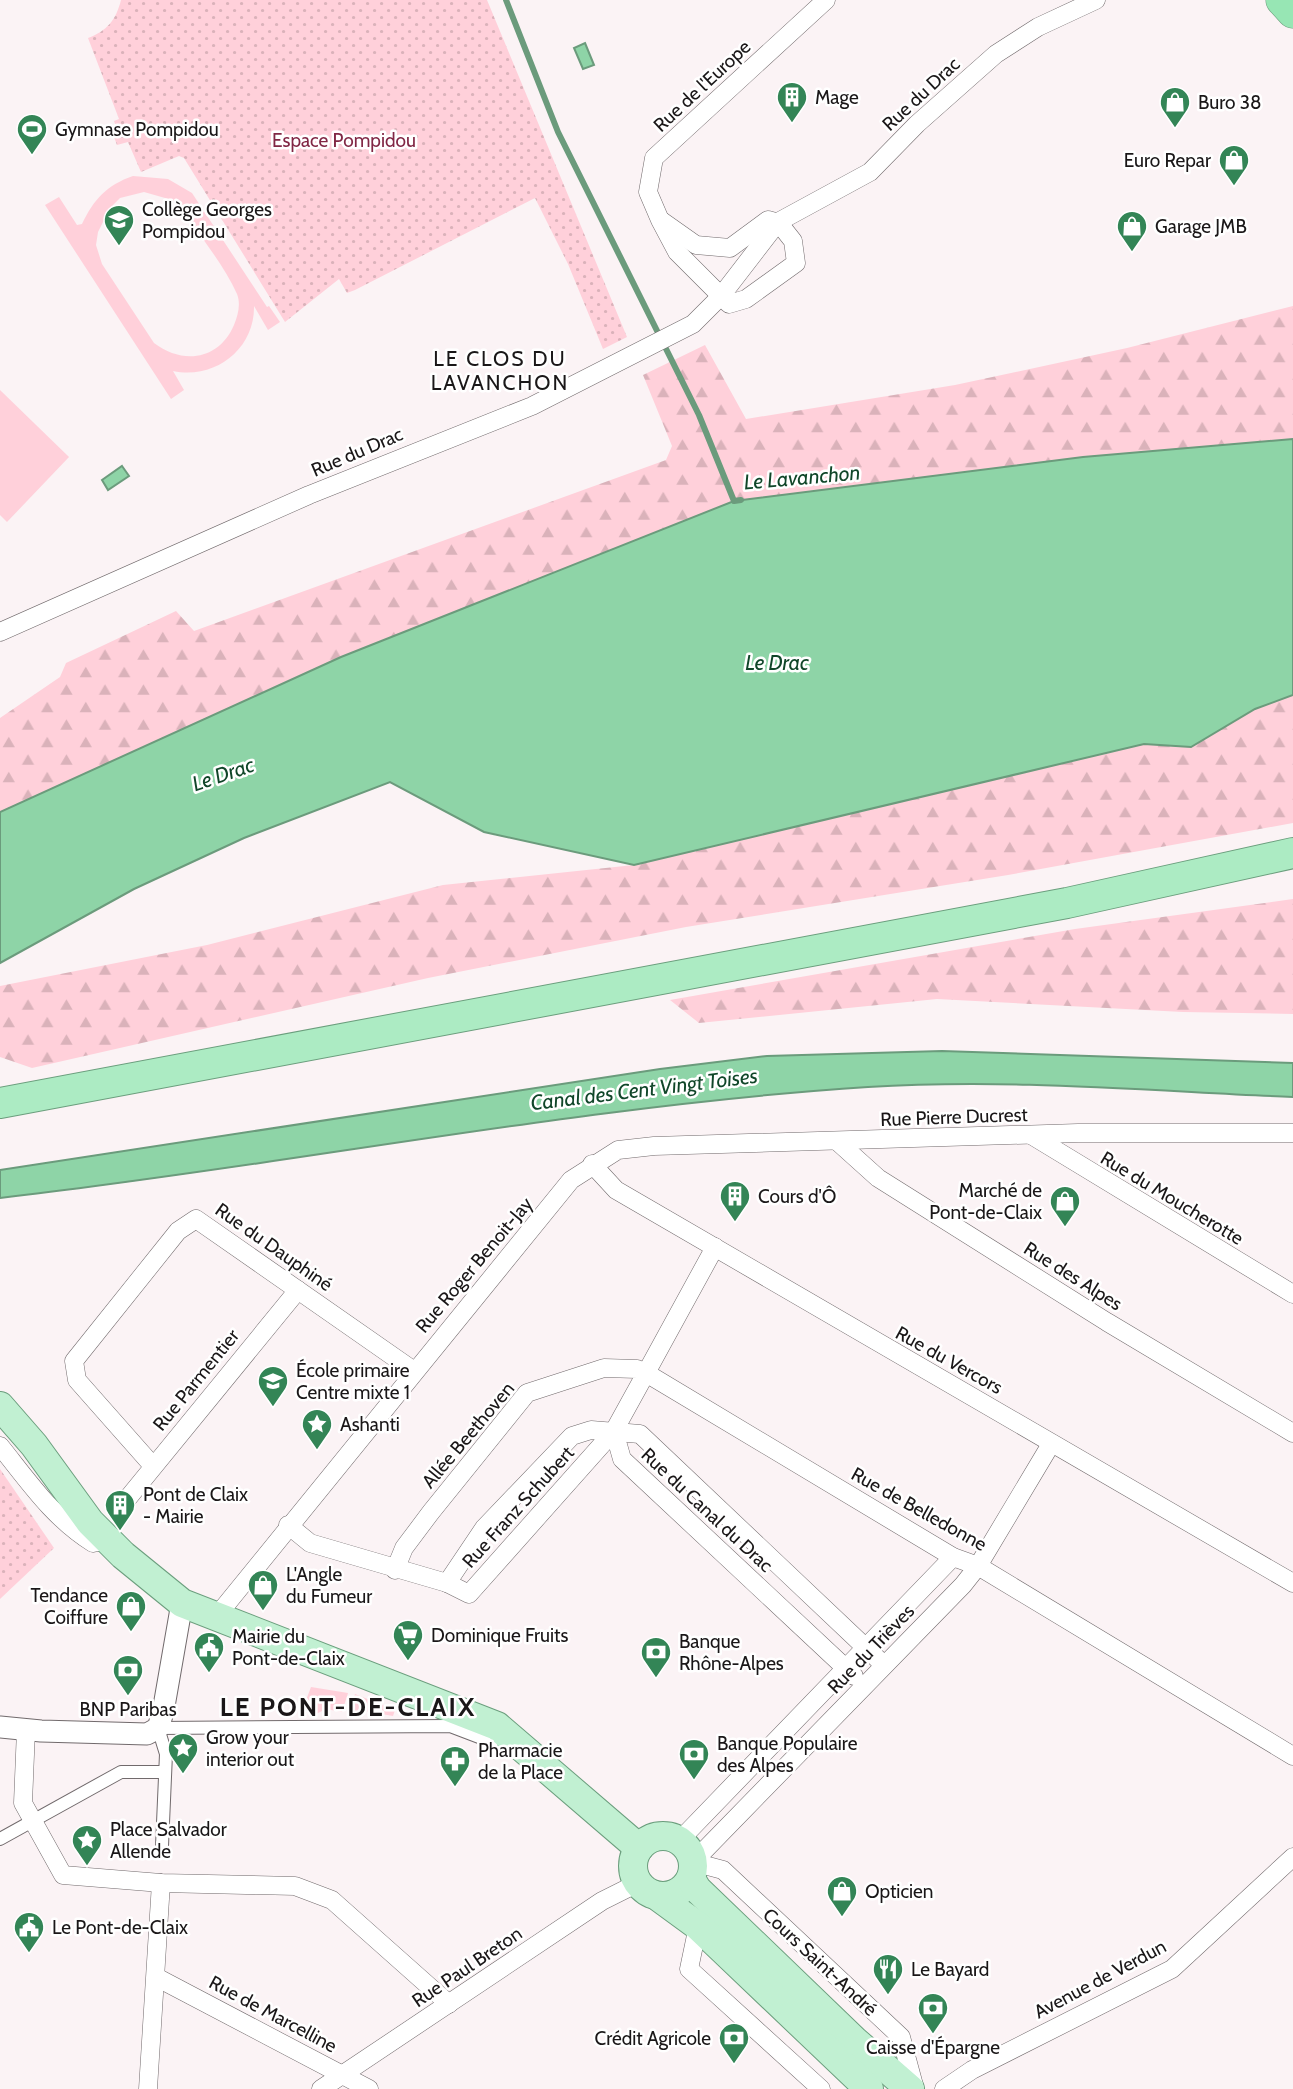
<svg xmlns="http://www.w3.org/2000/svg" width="1293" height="2089" viewBox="0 0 1293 2089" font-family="Cabin,sans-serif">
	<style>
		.grass { fill: #ffd0da; fill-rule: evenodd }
		.forest { fill: url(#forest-firs) }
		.park { fill: url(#park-dots) }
		.water { fill: #8ed4a7; stroke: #6b9b7c; stroke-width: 2 }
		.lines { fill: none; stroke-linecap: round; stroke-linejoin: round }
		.stream { stroke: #6b9b7c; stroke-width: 6 }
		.pedestrian-casing { stroke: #716a6c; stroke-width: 14 }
		.minor-casing { stroke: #716a6c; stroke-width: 19 }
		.tertiary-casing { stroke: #716a6c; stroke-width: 23 }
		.primary-casing { stroke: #6b9e7d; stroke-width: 30 }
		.trunk-casing { stroke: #6b9e7d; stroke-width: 32 }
		.motorway-casing { stroke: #6b9e7d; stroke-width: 33 }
		.pedestrian { stroke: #fff; stroke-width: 12 }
		.minor { stroke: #fff; stroke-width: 18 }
		.tertiary { stroke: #fff; stroke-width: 21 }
		.primary { stroke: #c1f0d2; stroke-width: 28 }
		.trunk { stroke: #acebc3; stroke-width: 30 }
		.motorway { stroke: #97e6b4; stroke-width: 32 }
		.labels { text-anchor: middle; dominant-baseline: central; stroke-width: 5; stroke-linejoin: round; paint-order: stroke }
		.street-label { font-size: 19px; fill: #1a1718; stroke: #fff }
		.poi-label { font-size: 19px; fill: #1a1718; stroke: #fff; text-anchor: start }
		.park-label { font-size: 19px; fill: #812745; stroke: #fff }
		.neighbourhood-label { font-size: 21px; letter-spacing: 2px; fill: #1a1718; stroke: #fff }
		.water-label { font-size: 21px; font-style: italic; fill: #104629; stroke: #fff }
		.district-label { font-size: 26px; font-weight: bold; letter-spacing: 2px; fill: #1a1718; stroke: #fff }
	</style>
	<defs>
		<pattern id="forest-firs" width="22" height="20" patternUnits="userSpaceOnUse" patternTransform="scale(1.75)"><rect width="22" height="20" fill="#ffd0da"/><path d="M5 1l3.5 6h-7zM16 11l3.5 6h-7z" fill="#dab2ba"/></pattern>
		<pattern id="park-dots" width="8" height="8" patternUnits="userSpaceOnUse" patternTransform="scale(1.75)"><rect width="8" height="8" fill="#ffd0da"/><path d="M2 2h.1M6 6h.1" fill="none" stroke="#dab2ba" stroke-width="1.8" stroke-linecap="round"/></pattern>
	</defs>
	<rect width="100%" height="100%" fill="#fbf3f5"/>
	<g class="grass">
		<path d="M133 176 168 179 192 193 267 307 269 306 280 322 268 330 254 306C255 349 215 380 173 371L184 390 171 399 45 205 59 197 77 225 82 224C94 199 107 185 133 176ZM144 192 172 200 184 211C201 238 224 265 237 294 241 304 238 315 234 325 219 360 183 365 154 343L102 264 96 245 98 232 110 208 120 198Z"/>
		<path d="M0 390 69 457 7 522 0 515Z"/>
		<path d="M311 1687 348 1693 342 1712 326 1709 314 1715 302 1711Z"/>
		<path d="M355 1694 395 1710 393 1716 364 1711 348 1713Z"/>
	</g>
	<g class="forest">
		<path d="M1293 306V439L1083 457 734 501 340 657 0 812V718L60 677 66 663 176 611 194 631 666 460 672 446 643 375 705 345 746 419 955 385 1127 348Z"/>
		<path d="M1293 695V823L1008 875 686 927 428 978 32 1068 0 1057V986L207 945 443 885 634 865 1144 744 1191 747 1255 709Z"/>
		<path d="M1293 899V1014L1183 1012 937 999 699 1023 670 1000 1075 929Z"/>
	</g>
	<g class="park">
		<path d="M121 0H487L627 337 603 349 568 264 535 198 355 290 347 293 339 279 285 322 184 158 179 156 141 172 128 142 117 145 114 137 119 135 114 121 119 119 88 38C107 31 116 20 121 0Z"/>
		<path d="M0 1469 54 1548 0 1599Z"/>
	</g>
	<g class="water">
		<path d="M585 43 594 65 583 69 574 48Z"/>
		<path d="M1293 439V695L1255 709 1191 747 1144 744 634 865 484 832 390 782 244 838 134 889 0 963V812L341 657 734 501 1083 457Z"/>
		<path d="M122 466 129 476 108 490 102 480Z"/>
		<path d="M942 1051 1293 1063V1097C1152 1091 1009 1078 868 1087 577 1106 290 1165 0 1198V1170L660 1069 767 1056Z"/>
	</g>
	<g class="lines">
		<path class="stream" d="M506 0 558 132 699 415 734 501 741 500"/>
		<g class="pedestrian-casing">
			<g id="pedestrian">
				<path d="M0 1839 121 1772H165"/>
				<path d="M162 1846 166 1754 158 1728 450 1726 492 1742"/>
			</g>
		</g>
		<g class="minor-casing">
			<g id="minor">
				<path d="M662 221 696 245 730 248 768 220 775 222"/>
				<path d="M778 222 793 241 796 263 746 299 729 304 677 252 660 220 648 192 654 158 826 0"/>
				<path d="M0 632 309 495 532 406 693 324 721 296 778 222 870 172 917 124 996 54 1038 27 1096 0"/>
				<path d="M1031 1135 1293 1294"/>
				<path d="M838 1142 878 1178 1107 1322 1293 1433"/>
				<path d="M592 1164 616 1190 1293 1583"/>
				<path d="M715 1247 646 1373 953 1557 978 1566 1293 1756"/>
				<path d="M614 1431 622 1459 854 1676"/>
				<path d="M0 1446C29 1482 53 1518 93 1543L108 1540"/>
				<path d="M153 1466 77 1380 74 1361 178 1231 196 1219 414 1371"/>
				<path d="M128 1498 298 1290"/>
				<path d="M288 1525 310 1543 447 1583 469 1594 614 1431 646 1373 637 1369 604 1368 527 1393 431 1512 404 1548 395 1570"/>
				<path d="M447 1583 484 1528 572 1436 591 1430 640 1434 884 1665"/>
				<path d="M216 1617 571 1180 618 1150 654 1146 1078 1133H1293"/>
				<path d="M26 1730 23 1803 63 1875 161 1883 295 1886 332 1900 449 2004"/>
				<path d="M679 1841 953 1557"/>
				<path d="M698 1926 689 1969 821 2089"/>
				<path d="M156 1977 369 2089"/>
				<path d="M148 2089 161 1883"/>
				<path d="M321 2089 602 1901 638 1883"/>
				<path d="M915 2089 901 2037 723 1870 693 1862 963 1585 978 1566 1051 1444"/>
				<path d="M944 2089 972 2070 1172 1969 1293 1857"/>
			</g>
		</g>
		<g class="tertiary-casing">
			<path id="tertiary" d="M0 1727 41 1731 147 1734 158 1728 163 1712 182 1603"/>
		</g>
		<g class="primary-casing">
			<g id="primary">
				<path d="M0 1406 34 1445 90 1522 123 1555 182 1603 497 1726 639 1848"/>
				<circle cx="663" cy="1866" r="30"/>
				<path d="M691 1879 697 1889 855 2041 910 2089"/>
				<path d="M657 1896 698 1926 869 2089"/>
			</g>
		</g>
		<g class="trunk-casing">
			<path id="trunk" d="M0 1103 1067 903 1293 853"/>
		</g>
		<g class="motorway-casing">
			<path id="motorway" d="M1282 0 1293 12"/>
		</g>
		<use href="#pedestrian" class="pedestrian"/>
		<use href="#minor" class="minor"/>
		<use href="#tertiary" class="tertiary"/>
		<use href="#primary" class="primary"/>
		<use href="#trunk" class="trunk"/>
		<use href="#motorway" class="motorway"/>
	</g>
	<defs>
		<g id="building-pin" transform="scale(1.575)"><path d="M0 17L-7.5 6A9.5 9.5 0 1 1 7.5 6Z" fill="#338556" stroke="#fff"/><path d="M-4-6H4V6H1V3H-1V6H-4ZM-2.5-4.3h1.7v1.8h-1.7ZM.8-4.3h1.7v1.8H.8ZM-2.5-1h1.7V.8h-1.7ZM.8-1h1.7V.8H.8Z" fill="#fff"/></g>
		<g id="shop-pin" transform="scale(1.575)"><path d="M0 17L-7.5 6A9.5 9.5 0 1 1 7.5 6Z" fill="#338556" stroke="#fff"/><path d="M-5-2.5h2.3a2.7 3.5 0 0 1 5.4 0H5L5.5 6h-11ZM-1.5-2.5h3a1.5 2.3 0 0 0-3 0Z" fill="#fff"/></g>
		<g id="stadium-pin" transform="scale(1.575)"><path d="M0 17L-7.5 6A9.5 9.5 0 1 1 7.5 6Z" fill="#338556" stroke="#fff"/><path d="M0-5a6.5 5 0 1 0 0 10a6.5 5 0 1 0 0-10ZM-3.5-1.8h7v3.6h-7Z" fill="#fff"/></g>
		<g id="school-pin" transform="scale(1.575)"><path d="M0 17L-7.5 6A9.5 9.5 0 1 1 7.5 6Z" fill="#338556" stroke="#fff"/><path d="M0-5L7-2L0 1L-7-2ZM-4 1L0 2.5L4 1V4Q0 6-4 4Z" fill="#fff"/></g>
		<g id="sight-pin" transform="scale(1.575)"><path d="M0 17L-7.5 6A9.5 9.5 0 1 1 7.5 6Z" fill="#338556" stroke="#fff"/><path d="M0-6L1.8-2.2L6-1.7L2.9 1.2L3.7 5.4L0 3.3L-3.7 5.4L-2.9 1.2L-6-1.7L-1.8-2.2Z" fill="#fff"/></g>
		<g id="supermarket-pin" transform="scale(1.575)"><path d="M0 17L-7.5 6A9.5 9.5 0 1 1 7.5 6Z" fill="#338556" stroke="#fff"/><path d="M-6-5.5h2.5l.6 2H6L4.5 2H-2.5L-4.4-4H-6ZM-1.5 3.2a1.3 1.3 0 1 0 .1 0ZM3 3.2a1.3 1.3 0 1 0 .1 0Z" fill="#fff"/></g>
		<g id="civic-pin" transform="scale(1.575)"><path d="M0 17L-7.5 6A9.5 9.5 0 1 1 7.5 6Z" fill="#338556" stroke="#fff"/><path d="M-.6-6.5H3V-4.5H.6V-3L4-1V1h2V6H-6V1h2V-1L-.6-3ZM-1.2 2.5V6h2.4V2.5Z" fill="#fff"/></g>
		<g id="bank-pin" transform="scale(1.575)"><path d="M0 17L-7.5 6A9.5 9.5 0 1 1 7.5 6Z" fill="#338556" stroke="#fff"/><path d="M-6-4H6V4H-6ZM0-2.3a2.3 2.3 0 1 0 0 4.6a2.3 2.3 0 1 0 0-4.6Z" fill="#fff"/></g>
		<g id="pharmacy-pin" transform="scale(1.575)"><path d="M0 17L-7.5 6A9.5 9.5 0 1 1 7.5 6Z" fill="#338556" stroke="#fff"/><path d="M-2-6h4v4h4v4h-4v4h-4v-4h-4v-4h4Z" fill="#fff"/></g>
		<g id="restaurant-pin" transform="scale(1.575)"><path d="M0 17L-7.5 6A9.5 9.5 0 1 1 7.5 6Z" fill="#338556" stroke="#fff"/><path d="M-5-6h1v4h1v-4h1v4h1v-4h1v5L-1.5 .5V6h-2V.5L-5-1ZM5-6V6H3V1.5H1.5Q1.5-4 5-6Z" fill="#fff"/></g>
	</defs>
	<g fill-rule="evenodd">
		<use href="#building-pin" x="792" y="97"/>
		<use href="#shop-pin" x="1175" y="102"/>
		<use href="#stadium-pin" x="32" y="129"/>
		<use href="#shop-pin" x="1234" y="160"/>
		<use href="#school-pin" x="119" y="220"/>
		<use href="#shop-pin" x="1132" y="226"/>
		<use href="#building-pin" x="735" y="1196"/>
		<use href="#shop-pin" x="1065" y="1201"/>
		<use href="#school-pin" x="273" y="1381"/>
		<use href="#sight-pin" x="317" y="1424"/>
		<use href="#building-pin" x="120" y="1505"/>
		<use href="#shop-pin" x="263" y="1585"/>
		<use href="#shop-pin" x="131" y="1606"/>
		<use href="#supermarket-pin" x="408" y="1635"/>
		<use href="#civic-pin" x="209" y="1647"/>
		<use href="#bank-pin" x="656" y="1652"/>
		<use href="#bank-pin" x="128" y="1670"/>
		<use href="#sight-pin" x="183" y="1748"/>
		<use href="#bank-pin" x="694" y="1754"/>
		<use href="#pharmacy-pin" x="455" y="1761"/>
		<use href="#sight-pin" x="87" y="1840"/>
		<use href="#shop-pin" x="842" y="1891"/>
		<use href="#civic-pin" x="29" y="1927"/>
		<use href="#restaurant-pin" x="888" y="1969"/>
		<use href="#bank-pin" x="933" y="2008"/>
		<use href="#bank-pin" x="734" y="2038"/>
	</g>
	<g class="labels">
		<g class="street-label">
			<text transform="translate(702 86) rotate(-43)">Rue de l'Europe</text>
			<text transform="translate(921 94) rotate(-43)">Rue du Drac</text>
			<text transform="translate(357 452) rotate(-23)">Rue du Drac</text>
			<text transform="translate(954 1117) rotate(-2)">Rue Pierre Ducrest</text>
			<text transform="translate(1172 1198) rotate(31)">Rue du Moucherotte</text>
			<text transform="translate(274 1247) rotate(35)">Rue du Dauphiné</text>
			<text transform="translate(474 1265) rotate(-50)">Rue Roger Benoit-Jay</text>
			<text transform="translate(1073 1276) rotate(32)">Rue des Alpes</text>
			<text transform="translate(949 1360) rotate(29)">Rue du Vercors</text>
			<text transform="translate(196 1380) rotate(-51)">Rue Parmentier</text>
			<text transform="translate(468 1435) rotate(-50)">Allée Beethoven</text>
			<text transform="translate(518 1507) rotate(-48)">Rue Franz Schubert</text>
			<text transform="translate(919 1509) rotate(29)">Rue de Belledonne</text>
			<text transform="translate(707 1510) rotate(43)">Rue du Canal du Drac</text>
			<text transform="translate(871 1649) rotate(-46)">Rue du Trièves</text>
			<text transform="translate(820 1962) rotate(43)">Cours Saint-André</text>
			<text transform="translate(467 1967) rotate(-34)">Rue Paul Breton</text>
			<text transform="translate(1100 1979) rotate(-28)">Avenue de Verdun</text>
			<text transform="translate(273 2014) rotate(28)">Rue de Marcelline</text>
		</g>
		<g class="poi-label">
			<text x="815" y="97">Mage</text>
			<text x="1198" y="102">Buro 38</text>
			<text x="55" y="129">Gymnase Pompidou</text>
			<text x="1211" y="160" text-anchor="end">Euro Repar</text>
			<text x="142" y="209">Collège Georges<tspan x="142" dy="22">Pompidou</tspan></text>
			<text x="1155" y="226">Garage JMB</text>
			<text x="1042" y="1190" text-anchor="end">Marché de<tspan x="1042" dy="22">Pont-de-Claix</tspan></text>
			<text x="758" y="1196">Cours d'Ô</text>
			<text x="296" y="1370">École primaire<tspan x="296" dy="22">Centre mixte 1</tspan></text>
			<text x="340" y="1424">Ashanti</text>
			<text x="143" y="1494">Pont de Claix<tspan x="143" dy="22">- Mairie</tspan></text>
			<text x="286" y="1574">L'Angle<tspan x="286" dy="22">du Fumeur</tspan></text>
			<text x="108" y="1595" text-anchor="end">Tendance<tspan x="108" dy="22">Coiffure</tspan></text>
			<text x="431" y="1635">Dominique Fruits</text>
			<text x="232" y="1636">Mairie du<tspan x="232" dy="22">Pont-de-Claix</tspan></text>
			<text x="679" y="1641">Banque<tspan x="679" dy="22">Rhône-Alpes</tspan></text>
			<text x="128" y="1709" text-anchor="middle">BNP Paribas</text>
			<text x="206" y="1737">Grow your<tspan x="206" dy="22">interior out</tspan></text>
			<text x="717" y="1743">Banque Populaire<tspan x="717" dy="22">des Alpes</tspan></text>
			<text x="478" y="1750">Pharmacie<tspan x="478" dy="22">de la Place</tspan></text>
			<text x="110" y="1829">Place Salvador<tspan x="110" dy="22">Allende</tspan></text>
			<text x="865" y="1891">Opticien</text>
			<text x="52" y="1927">Le Pont-de-Claix</text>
			<text x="911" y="1969">Le Bayard</text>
			<text x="711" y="2038" text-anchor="end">Crédit Agricole</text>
			<text x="933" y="2047" text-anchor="middle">Caisse d'Épargne</text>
		</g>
		<g class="park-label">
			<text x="344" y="140">Espace Pompidou</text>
		</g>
		<g class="neighbourhood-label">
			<text x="500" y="358">LE CLOS DU<tspan x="500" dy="24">LAVANCHON</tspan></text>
		</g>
		<g class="water-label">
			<text transform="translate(802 477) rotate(-5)">Le Lavanchon</text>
			<text x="777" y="662">Le Drac</text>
			<text transform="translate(223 774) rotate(-19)">Le Drac</text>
			<text transform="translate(644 1089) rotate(-7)">Canal des Cent Vingt Toises</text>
		</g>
		<g class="district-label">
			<text x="348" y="1707">LE PONT-DE-CLAIX</text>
		</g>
	</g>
</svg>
